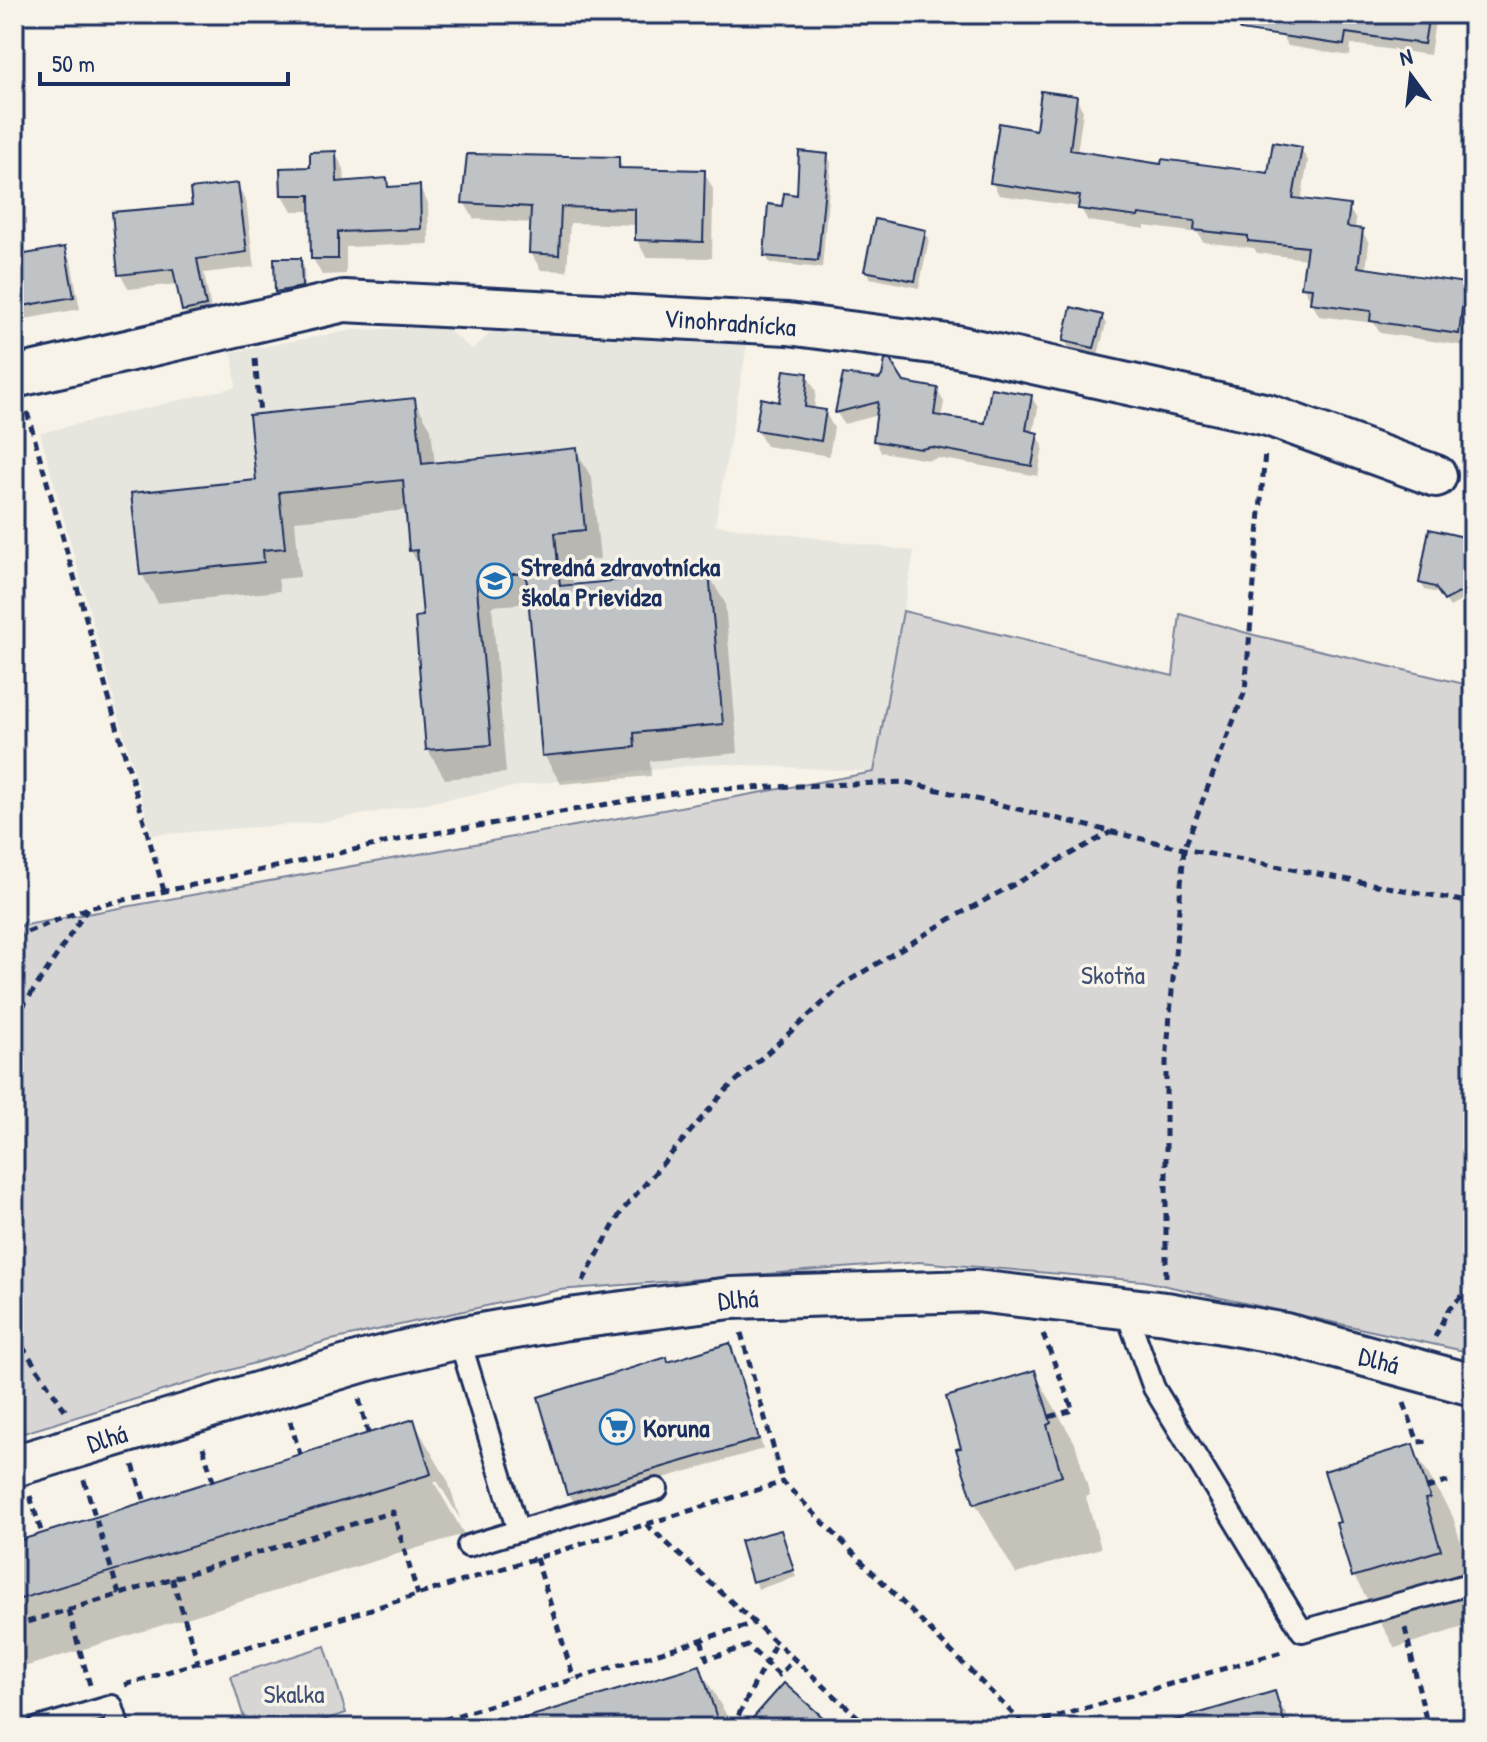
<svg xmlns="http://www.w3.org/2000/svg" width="1487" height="1742" viewBox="0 0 1487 1742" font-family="'Patrick Hand',sans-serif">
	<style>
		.built { fill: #e6e5de }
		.green { fill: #d7d6d4; stroke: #798299; stroke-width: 2 }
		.shadow { fill: #0003 }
		.building { fill: #c0c3c5; stroke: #1b2f5e; stroke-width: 2 }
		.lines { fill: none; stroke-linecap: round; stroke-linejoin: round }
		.service-casing { stroke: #1b2f5e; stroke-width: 26 }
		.minor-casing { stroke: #1b2f5e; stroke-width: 46 }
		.path { stroke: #1b2f5e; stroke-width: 5; stroke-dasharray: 8 6; stroke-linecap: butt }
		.service { stroke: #f7f3e8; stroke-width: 20 }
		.minor { stroke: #f7f3e8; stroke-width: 40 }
		.labels { text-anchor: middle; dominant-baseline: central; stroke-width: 7; stroke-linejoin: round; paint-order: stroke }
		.street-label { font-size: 26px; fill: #1b2f5e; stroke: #f7f3e8 }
		.poi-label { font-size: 26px; font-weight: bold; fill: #1b2f5e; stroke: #f7f3e8; text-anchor: start }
		.park-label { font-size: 26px; fill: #415076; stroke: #f7f3e8 }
	</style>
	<rect width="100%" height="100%" fill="#f7f3e8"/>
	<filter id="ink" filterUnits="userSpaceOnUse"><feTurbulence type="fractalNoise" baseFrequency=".0125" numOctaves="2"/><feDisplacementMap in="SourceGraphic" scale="16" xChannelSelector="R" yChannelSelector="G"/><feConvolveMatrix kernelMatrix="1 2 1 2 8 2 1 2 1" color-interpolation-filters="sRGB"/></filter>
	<g filter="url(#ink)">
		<path class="built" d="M525 319 749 334 715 525 914 551 875 772 711 763 525 785 322 822 152 835 40 433 236 387 232 352 354 330 444 327 472 349 492 332Z"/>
		<g class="green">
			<path d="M903 611 1173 676 1180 614 1254 635 1473 686V1353L1144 1281 919 1262 559 1290 327 1341 14 1436V927L874 772Z"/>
			<path d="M325 1646 346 1713 298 1728H247L231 1676Z"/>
		</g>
		<g class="shadow">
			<path d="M1283 14H1436L1430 55 1351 44 1350 56 1288 46 1281 35Z"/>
			<path d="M1076 98 1083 111 1077 153 1163 166 1270 175 1301 149 1308 161 1301 201 1348 207 1356 220 1355 230 1362 231 1369 243 1366 270 1473 286V302L1471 299 1465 346 1380 333 1374 323 1319 316 1303 286 1307 259 1257 253 1254 248 1203 242 1198 233 1145 226V229L1088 221 1080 207 999 195 992 182 1038 132Z"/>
			<path d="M335 153 344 169 345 183 386 180 390 189 419 187 428 203 429 244 346 247V274L322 275 313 259V211H292L283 195Z"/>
			<path d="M827 155 831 163 822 268 770 263 766 256 784 208 799 197Z"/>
			<path d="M618 159 624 170 704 172 713 189 712 258 646 257 637 240V225L570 223 567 271 541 270 531 253 532 223 474 219 464 202Z"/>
			<path d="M237 185 246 200 254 267 204 273 213 320 192 325 184 310 178 284 129 289 120 274 194 207Z"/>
			<path d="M925 232 929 239 919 288 870 278 866 271Z"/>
			<path d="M64 249 71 261 80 309 14 321V259Z"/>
			<path d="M276 260H300L304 267 305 294 281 299 277 292Z"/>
			<path d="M1102 317 1106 324 1098 355 1069 348 1065 340Z"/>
			<path d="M807 375 816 391 814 410 825 412 834 428 829 456 766 446 757 430Z"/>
			<path d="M845 376 937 390 944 402 941 418 987 425 1031 396 1038 408 1033 434H1037L1043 446 1038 476 938 458 929 460 881 452 875 440 879 415 844 424 837 413Z"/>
			<path d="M414 400 431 429 435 464 576 450 592 479 600 559 571 562 573 587 708 574 725 603 738 753 650 761 651 776 561 784 544 755 531 603 492 606 506 773 445 779 428 750 417 619 425 618 420 567 411 551 407 510 295 521 300 577 278 579 280 591 158 603 142 574 258 482Z"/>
			<path d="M1473 549V602L1464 599 1450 607 1441 594 1425 590 1421 583Z"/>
			<path d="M729 1345 735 1355 763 1449 575 1504 569 1494 668 1364Z"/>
			<path d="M1034 1372 1075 1443 1090 1495 1086 1497 1101 1548 1016 1574 975 1503Z"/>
			<path d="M413 1421 448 1481 460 1519 438 1482H434L464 1534 14 1670V1543Z"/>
			<path d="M1412 1446 1453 1517 1469 1569 1465 1571 1473 1598V1624L1395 1648 1354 1576 1338 1525Z"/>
			<path d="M784 1539 796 1577 758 1589 743 1542Z"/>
			<path d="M699 1667 734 1728H500Z"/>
			<path d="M1274 1693 1294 1728H1191Z"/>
		</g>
		<g class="building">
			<path d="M1242 14H1429L1424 44 1346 33 1344 45 1240 30Z"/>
			<path d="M1041 91 1077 96 1070 150 1161 164 1162 159 1268 173 1273 142 1302 147 1293 198 1350 205 1347 227 1363 229 1358 267 1465 283 1459 334 1370 321 1371 311 1310 303 1312 288 1301 287 1307 247 1248 241V236L1194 230 1195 221 1139 214 1138 217 1078 209 1080 196 990 183 999 123 1036 130Z"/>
			<path d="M336 151 337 182 387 178 388 187 420 185 421 229 338 232V259H311L310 195H281L280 168 310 167V152Z"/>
			<path d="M799 151 828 154 818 261 764 256 768 204 782 206 784 193 797 195Z"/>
			<path d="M467 154 619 157V168L705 170 703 242 635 240V209L561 207 559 255 529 253 531 207 462 203Z"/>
			<path d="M238 183 247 252 197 259 206 306 182 311 173 269 118 275 112 212 192 205 190 189Z"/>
			<path d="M875 219 926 230 915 281 864 271Z"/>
			<path d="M65 247 74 297 17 307 14 292V256Z"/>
			<path d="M274 258H301L302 287 275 292Z"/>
			<path d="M1071 307 1103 315 1094 348 1063 341Z"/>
			<path d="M885 360H890L904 382 938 388 934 415 985 423 991 388 1032 395 1026 430 1038 433 1032 466 931 447 921 449 873 441 878 402 835 413 843 374 879 379 882 376Z"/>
			<path d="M784 370 808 373 805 407 826 410 821 441 755 430 761 398 779 402Z"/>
			<path d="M415 398 422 464 577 448 585 530 555 533 560 586 709 572 723 724 634 733 635 747 542 756 526 573 476 577 491 745 426 750 415 617 423 616 417 550 409 551 403 480 279 492 285 548 263 550 264 562 140 575 131 493 256 480 249 415Z"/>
			<path d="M1429 529 1468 538 1473 545V596L1459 593 1444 601 1435 587 1419 583Z"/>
			<path d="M730 1343 759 1439 567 1495 538 1397 667 1357 668 1362Z"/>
			<path d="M1035 1370 1051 1423 1047 1425 1062 1476 974 1504 956 1449 961 1448 946 1397Z"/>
			<path d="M414 1419 431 1474 14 1601V1542Z"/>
			<path d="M1413 1444 1430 1498 1425 1499 1441 1550 1352 1577 1336 1523 1340 1522 1324 1471Z"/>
			<path d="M781 1530 794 1570 752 1582 740 1541Z"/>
			<path d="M700 1665 720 1728H516L515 1721Z"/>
			<path d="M784 1683 835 1728H744Z"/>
			<path d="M1275 1691 1286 1728H1174L1173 1721Z"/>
		</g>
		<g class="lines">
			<g class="service-casing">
				<g id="service">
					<path d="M1125 1308 1154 1388 1302 1631 1473 1583"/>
					<path d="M459 1338 518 1531"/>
					<path d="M468 1546 657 1489"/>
					<path d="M38 1728 112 1706 119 1728"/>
				</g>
			</g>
			<g class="minor-casing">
				<g id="minor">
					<path d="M14 377 344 301 788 324 956 346 1268 415 1436 476"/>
					<path d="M14 1466 364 1361 459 1338 561 1320 731 1298 976 1291 1166 1313 1285 1334 1473 1385"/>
				</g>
			</g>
			<g class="path">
				<path d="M255 359 260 414"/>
				<path d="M27 412 164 891"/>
				<path d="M14 937 88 908 412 837 692 790 905 782 1184 849 1473 903"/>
				<path d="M14 1020 88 908"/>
				<path d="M1166 1277V1062L1184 849 1245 691 1265 452"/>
				<path d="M583 1281 621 1212 727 1089 845 983 952 918 1111 832"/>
				<path d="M741 1333 783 1482"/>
				<path d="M14 1334 67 1413"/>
				<path d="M1043 1334 1073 1410 1049 1417"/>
				<path d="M1435 1337 1448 1310 1473 1285"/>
				<path d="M359 1399 368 1433"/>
				<path d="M1404 1403 1418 1442 1428 1441"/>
				<path d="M290 1421 300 1454"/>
				<path d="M203 1447 213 1481"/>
				<path d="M133 1465 145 1502"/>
				<path d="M84 1480 119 1594"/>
				<path d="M1427 1488 1449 1481"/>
				<path d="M30 1496 42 1534"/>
				<path d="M646 1524 870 1728"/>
				<path d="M536 1558 574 1679"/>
				<path d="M172 1578 198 1662"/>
				<path d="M68 1610 90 1685"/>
				<path d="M14 1626 393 1512 418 1595"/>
				<path d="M1405 1628 1428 1728"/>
				<path d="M701 1640 707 1659 748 1646 779 1675 794 1659"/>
				<path d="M125 1685 783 1482 1027 1728"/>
				<path d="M417 1728 755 1623"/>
				<path d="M732 1728 776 1642"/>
				<path d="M1017 1728 1285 1651"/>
			</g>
			<use href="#service" class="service"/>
			<use href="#minor" class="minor"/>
		</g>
	</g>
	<defs>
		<g id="school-ring" transform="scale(1.8)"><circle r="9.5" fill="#f7f3e8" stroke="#1f6fb2" stroke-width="1.5"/><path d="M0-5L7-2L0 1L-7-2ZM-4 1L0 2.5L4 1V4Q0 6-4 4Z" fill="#1f6fb2"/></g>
		<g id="supermarket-ring" transform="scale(1.8)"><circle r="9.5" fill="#f7f3e8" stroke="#1f6fb2" stroke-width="1.5"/><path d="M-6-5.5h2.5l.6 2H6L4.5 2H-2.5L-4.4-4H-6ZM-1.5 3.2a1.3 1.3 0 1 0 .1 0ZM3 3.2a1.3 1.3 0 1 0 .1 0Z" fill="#1f6fb2"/></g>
	</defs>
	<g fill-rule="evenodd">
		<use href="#school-ring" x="495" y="581"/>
		<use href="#supermarket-ring" x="617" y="1427"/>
	</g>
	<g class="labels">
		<g class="street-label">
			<text transform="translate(730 322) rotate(4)">Vinohradnícka</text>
			<text transform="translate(738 1299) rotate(-4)">Dlhá</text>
			<text transform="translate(1379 1360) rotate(15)">Dlhá</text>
			<text transform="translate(107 1438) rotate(-17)">Dlhá</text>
		</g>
		<g class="poi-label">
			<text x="521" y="566">Stredná zdravotnícka<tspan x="521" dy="30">škola Prievidza</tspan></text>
			<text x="643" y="1427">Koruna</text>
		</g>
		<g class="park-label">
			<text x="1113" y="974">Skotňa</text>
			<text x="294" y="1693">Skalka</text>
		</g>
	</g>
	<rect width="1487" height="1742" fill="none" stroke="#f7f3e8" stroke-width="48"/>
	<rect x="24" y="24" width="1439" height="1694" fill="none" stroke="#1b2f5e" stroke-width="3" filter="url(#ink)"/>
	<g transform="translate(1411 76) rotate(345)" stroke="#f7f3e8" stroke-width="6" paint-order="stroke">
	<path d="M0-6L14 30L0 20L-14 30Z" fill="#1b2f5e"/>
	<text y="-12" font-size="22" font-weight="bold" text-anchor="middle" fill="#1b2f5e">N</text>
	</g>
	<path d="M40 72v12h248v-12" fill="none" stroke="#1b2f5e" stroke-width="4"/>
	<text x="52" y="72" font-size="24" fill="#1b2f5e" stroke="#f7f3e8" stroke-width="6" paint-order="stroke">50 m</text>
</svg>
